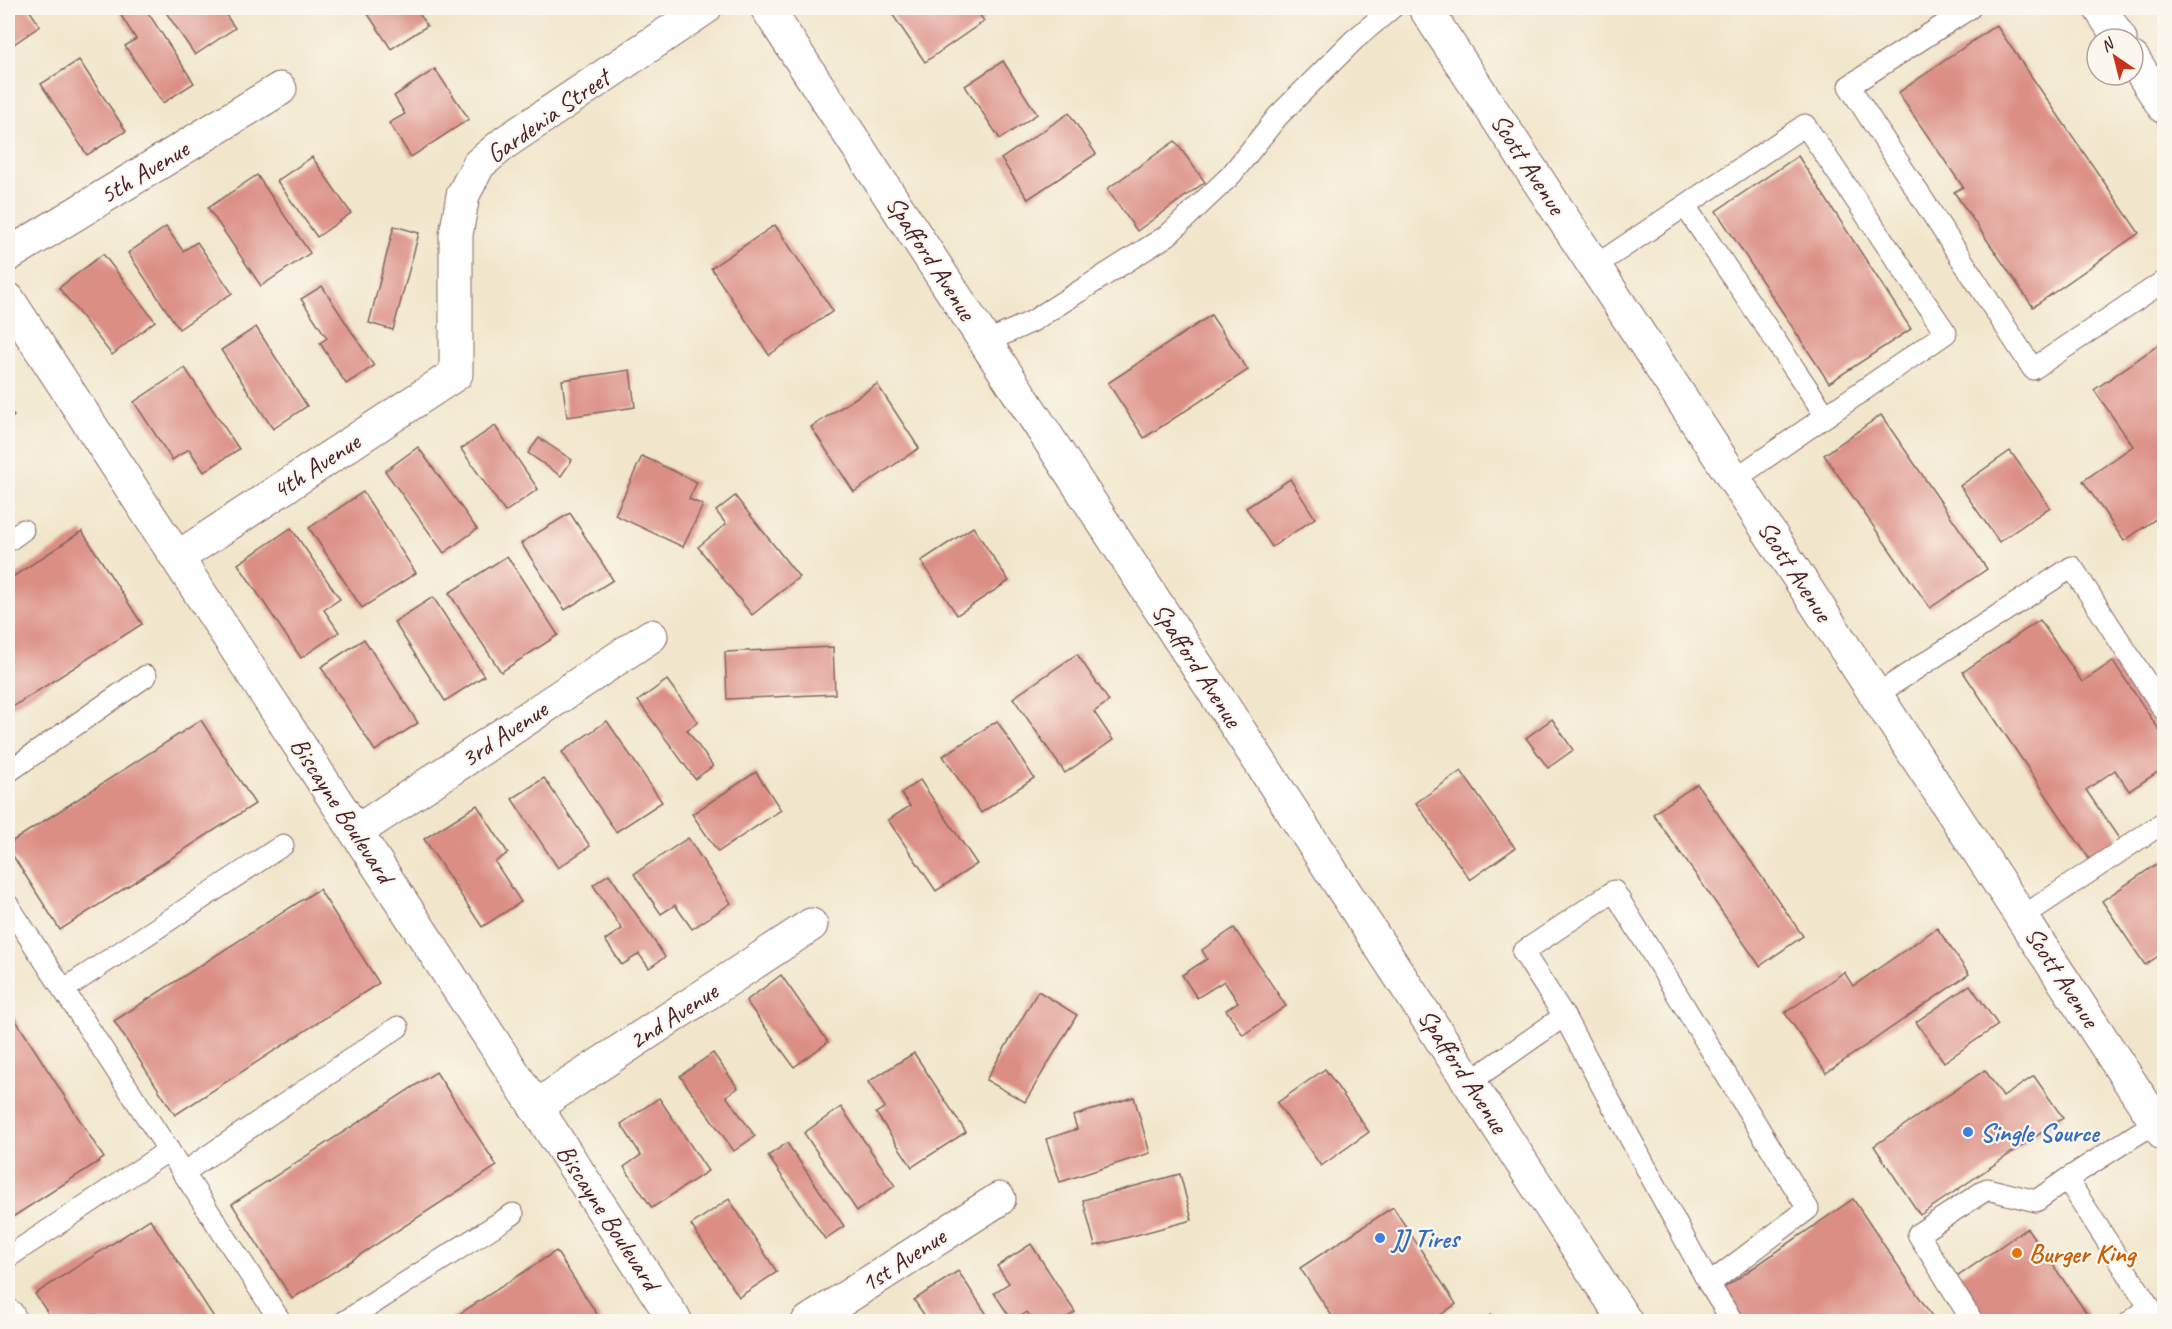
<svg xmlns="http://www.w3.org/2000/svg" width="2172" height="1329" viewBox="0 0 2172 1329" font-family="Caveat,sans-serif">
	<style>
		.building { fill: #db8e84 }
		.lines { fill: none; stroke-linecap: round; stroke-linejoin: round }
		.service-casing { stroke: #846563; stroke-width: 23 }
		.minor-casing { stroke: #846563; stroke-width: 35 }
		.service { stroke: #fff; stroke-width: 21 }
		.minor { stroke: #fff; stroke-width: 33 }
		.shop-dot { fill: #3f7fe0; stroke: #fbf7ec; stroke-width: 2 }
		.food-dot { fill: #e8710a; stroke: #fbf7ec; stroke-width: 2 }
		.labels { text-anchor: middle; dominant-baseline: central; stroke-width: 4.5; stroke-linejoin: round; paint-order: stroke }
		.street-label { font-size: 26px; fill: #4a1f2b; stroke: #fbf7ec }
		.shop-label { font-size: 26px; font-weight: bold; fill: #366cbe; stroke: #fbf7ec; text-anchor: start }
		.food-label { font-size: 26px; font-weight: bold; fill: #c56008; stroke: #fbf7ec; text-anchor: start }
	</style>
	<rect width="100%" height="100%" fill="#fbf7ec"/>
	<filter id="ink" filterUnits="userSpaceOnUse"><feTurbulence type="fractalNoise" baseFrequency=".0167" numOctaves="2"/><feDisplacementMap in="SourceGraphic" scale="12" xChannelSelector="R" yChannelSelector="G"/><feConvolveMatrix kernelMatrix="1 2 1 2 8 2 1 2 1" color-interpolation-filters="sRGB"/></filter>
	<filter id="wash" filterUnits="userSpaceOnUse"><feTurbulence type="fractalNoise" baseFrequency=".008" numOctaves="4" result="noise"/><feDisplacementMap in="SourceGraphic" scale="24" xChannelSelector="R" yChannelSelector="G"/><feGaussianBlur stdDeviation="1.35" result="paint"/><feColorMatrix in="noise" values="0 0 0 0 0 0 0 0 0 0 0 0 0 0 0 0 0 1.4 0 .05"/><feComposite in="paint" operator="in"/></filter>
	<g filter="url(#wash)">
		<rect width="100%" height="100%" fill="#f1e6cb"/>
		<g id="blocks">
			<g class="building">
				<path d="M8 8H28L40 26 8 48Z"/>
				<path d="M129 8H145L194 83 163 103 125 46 136 39 120 14Z"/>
				<path d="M163 8H221L235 28 195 55Z"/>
				<path d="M364 8H416L427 26 391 49Z"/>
				<path d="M888 8H975L984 21 925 62Z"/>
				<path d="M1996 25 2139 233 2033 307 1954 192 1963 187 1898 93Z"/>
				<path d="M79 60 126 131 87 155 41 84Z"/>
				<path d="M1003 61 1037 114 1000 139 965 86Z"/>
				<path d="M435 69 469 119 411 157 389 123 405 114 394 96Z"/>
				<path d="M1069 113 1096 154 1028 199 1001 159Z"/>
				<path d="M1175 141 1205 182 1137 231 1107 189Z"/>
				<path d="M1798 156 1911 329 1829 383 1716 211Z"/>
				<path d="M312 157 351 213 317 237 277 181Z"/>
				<path d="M257 175 310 253 261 286 208 208Z"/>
				<path d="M775 225 833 311 769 355 711 268Z"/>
				<path d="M394 226 419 233 393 330 369 323Z"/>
				<path d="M166 227 183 251 197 242 232 293 179 329 128 253Z"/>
				<path d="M103 254 155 321 112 355 59 288Z"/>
				<path d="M322 286 374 366 346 384 320 343 327 338 301 299Z"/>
				<path d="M1211 315 1248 370 1144 438 1108 383Z"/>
				<path d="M256 327 307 406 273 429 221 350Z"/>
				<path d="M2164 341V513L2124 541 2083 481 2133 446 2094 390Z"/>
				<path d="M185 368 239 449 204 472 189 449 172 460 134 402Z"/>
				<path d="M630 370 635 407 567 417 562 380Z"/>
				<path d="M877 384 919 448 854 492 811 427Z"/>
				<path d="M8 407 14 416 8 420Z"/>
				<path d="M1881 415 1987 569 1930 608 1824 455Z"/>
				<path d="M495 426 538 489 505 512 461 449Z"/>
				<path d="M539 438 572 460 561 476 528 453Z"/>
				<path d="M418 447 477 529 444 553 385 471Z"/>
				<path d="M2010 451 2050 507 1999 542 1960 486Z"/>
				<path d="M642 456 697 482 689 499 703 505 683 547 615 515Z"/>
				<path d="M1290 479 1315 518 1272 547 1246 508Z"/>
				<path d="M363 492 416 573 362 608 309 528Z"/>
				<path d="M735 496 799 577 752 615 698 547 726 524 716 511Z"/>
				<path d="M570 513 613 580 565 610 521 543Z"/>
				<path d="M973 527 1009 581 957 615 921 561Z"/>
				<path d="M291 528 340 599 324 610 339 632 301 658 238 564Z"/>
				<path d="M82 531 142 624 8 710V580Z"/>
				<path d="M507 556 558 635 501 672 449 593Z"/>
				<path d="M433 597 484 676 445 701 394 622Z"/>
				<path d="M2040 620 2082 682 2113 661 2164 737V768L2129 791 2115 770 2086 790 2120 840 2090 860 1963 672Z"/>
				<path d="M364 639 418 723 375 751 321 667Z"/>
				<path d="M833 647 835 694 727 699 725 652Z"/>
				<path d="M1077 654 1109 701 1094 712 1113 740 1065 773 1013 698Z"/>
				<path d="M667 680 698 722 687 730 713 766 695 779 638 701Z"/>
				<path d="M1552 719 1573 750 1548 768 1526 738Z"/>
				<path d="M201 720 255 804 60 930 8 848V844Z"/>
				<path d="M607 721 662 802 616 832 562 752Z"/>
				<path d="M997 721 1034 778 981 813 943 756Z"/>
				<path d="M1461 771 1515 848 1470 880 1416 803Z"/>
				<path d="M756 772 781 810 718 852 692 814Z"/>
				<path d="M544 778 590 846 558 868 512 799Z"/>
				<path d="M920 780 977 864 936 891 888 820 910 806 901 793Z"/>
				<path d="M1697 784 1803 936 1760 966 1653 814Z"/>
				<path d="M477 805 508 853 495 862 521 902 482 927 424 839Z"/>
				<path d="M688 838 731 903 692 929 675 905 661 914 634 874Z"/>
				<path d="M2164 859V952L2145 965 2102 901Z"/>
				<path d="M609 874 665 957 649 968 639 954 622 965 605 940 622 929 593 885Z"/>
				<path d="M319 889 379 983 175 1115 114 1021Z"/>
				<path d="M1234 928 1286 1006 1243 1035 1226 1010 1238 1002 1224 981 1197 998 1182 975 1207 959 1202 950Z"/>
				<path d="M1937 928 1969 974 1826 1073 1785 1013 1844 972 1853 986Z"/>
				<path d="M781 975 828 1042 794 1067 746 1001Z"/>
				<path d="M1970 985 1998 1025 1944 1062 1916 1022Z"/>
				<path d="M1038 991 1077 1015 1025 1102 986 1080Z"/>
				<path d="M8 1008 104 1158 8 1220Z"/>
				<path d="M713 1053 738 1088 726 1096 755 1136 734 1151 680 1076Z"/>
				<path d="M914 1053 966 1132 912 1167 876 1113 885 1107 868 1082Z"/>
				<path d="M1325 1069 1369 1132 1321 1166 1277 1103Z"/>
				<path d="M1985 1070 2003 1097 2034 1076 2063 1118 1920 1215 1874 1146Z"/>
				<path d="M436 1072 497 1166 292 1299 232 1204Z"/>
				<path d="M1134 1097 1150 1153 1060 1182 1046 1139 1077 1129 1073 1116Z"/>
				<path d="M659 1098 708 1171 652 1208 624 1167 641 1155 621 1124Z"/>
				<path d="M841 1107 895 1186 857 1211 804 1133Z"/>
				<path d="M787 1143 844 1226 825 1239 768 1156Z"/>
				<path d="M1180 1174 1192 1220 1095 1246 1083 1200Z"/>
				<path d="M729 1199 777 1272 739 1297 691 1225Z"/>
				<path d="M1853 1199 1936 1322H1743L1721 1290Z"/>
				<path d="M1393 1207 1456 1304 1430 1322H1336L1300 1268Z"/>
				<path d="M150 1219 217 1322H54L35 1294Z"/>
				<path d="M2027 1228 2088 1315 2078 1322H1984L1954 1279Z"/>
				<path d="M1031 1244 1075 1312 1060 1322H1034L1027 1312 1013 1322 994 1293 1009 1283 997 1266Z"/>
				<path d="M556 1251 602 1322H447Z"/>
				<path d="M958 1271 992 1322H929L914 1300Z"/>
				<path d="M1491 1315 1496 1322H1481Z"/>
			</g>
		</g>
	</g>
	<g filter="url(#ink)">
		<use href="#blocks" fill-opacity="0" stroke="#846563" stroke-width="1.5"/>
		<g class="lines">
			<g class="service-casing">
				<g id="service">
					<path d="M1970 8 1849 86 2033 369 2164 281"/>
					<path d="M1685 206 1826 416"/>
					<path d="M1595 266 1805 125 1946 333 1735 479"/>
					<path d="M986 342 1031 322 1168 235 1231 175 1278 116 1354 40 1392 8"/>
					<path d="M8 541 23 530"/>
					<path d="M1876 695 2072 567 2164 710"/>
					<path d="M8 772 146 676"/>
					<path d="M8 905 281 1322"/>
					<path d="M2022 917 2164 822"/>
					<path d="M63 990 283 845"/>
					<path d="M1564 1016 1709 1284"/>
					<path d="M1470 1082 1564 1016 1523 952 1614 891 1808 1209 1709 1284 1733 1322"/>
					<path d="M2156 1122 2067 1179 2159 1322"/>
					<path d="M183 1173 398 1027"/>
					<path d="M8 1257 169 1150"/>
					<path d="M344 1322 513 1214"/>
					<path d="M1973 1322 1918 1234 1987 1189 2036 1201 2067 1179"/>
					<path d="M2130 1322 2150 1307"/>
				</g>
			</g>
			<g class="minor-casing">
				<g id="minor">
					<path d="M767 8 1626 1322"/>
					<path d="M1425 8 2164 1134"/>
					<path d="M2100 8 2120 39"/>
					<path d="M2133 59 2164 107"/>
					<path d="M8 255 280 89"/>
					<path d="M8 299 676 1322"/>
					<path d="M177 558 456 374V235L463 195 479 164 507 141 705 8"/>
					<path d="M356 832 651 636"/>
					<path d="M535 1107 811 925"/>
					<path d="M8 1316 11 1322"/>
					<path d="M808 1322 999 1199"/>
				</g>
			</g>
			<use href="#service" class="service"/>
			<use href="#minor" class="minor"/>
		</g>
	</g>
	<g class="shop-dot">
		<circle cx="1968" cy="1132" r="6"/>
		<circle cx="1380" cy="1238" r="6"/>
	</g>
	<circle class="food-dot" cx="2017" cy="1253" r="6"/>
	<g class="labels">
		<g class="street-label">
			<text transform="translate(548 116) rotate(-35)">Gardenia Street</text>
			<text transform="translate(1528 164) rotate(57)">Scott Avenue</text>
			<text transform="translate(144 172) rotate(-31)">5th Avenue</text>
			<text transform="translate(931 258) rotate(57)">Spafford Avenue</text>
			<text transform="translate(316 466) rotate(-33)">4th Avenue</text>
			<text transform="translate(1795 571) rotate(57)">Scott Avenue</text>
			<text transform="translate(1197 665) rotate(57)">Spafford Avenue</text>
			<text transform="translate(504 734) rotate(-34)">3rd Avenue</text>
			<text transform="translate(342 810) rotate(57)">Biscayne Boulevard</text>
			<text transform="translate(2062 977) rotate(57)">Scott Avenue</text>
			<text transform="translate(673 1016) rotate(-33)">2nd Avenue</text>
			<text transform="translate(1463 1071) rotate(57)">Spafford Avenue</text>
			<text transform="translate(608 1217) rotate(57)">Biscayne Boulevard</text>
			<text transform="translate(903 1260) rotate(-33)">1st Avenue</text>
		</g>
		<g class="shop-label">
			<text x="1980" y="1132">Single Source</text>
			<text x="1392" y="1238">JJ Tires</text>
		</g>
		<g class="food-label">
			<text x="2029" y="1253">Burger King</text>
		</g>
	</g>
	<rect width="2172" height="1329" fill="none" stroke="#fbf7ec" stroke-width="30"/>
	<g transform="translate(2115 57) rotate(325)"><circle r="28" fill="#fbf7ec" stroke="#b4a19f" stroke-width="1.5"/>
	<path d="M0-4.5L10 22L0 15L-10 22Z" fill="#c8321e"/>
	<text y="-9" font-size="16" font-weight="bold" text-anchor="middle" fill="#4a1f2b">N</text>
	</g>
</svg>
